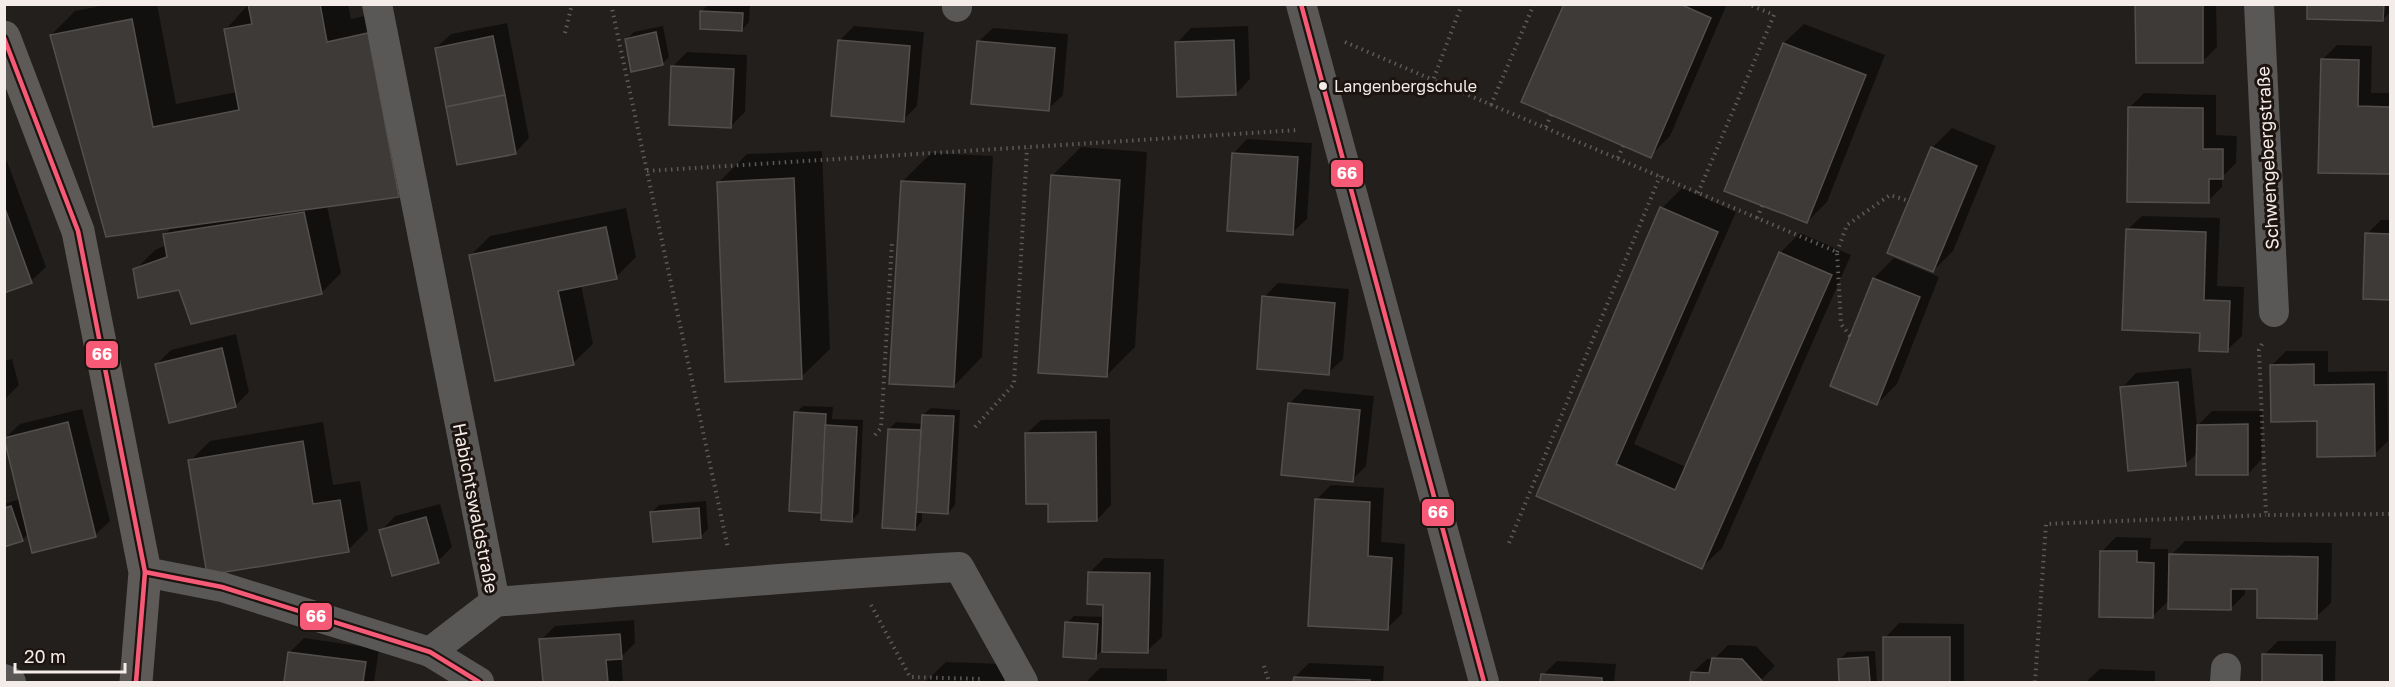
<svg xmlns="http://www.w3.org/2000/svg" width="2395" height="687" viewBox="0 0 2395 687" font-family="'Golos Text',sans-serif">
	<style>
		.shadow { fill: #0007 }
		.building { fill: #3e3a37; stroke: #534f4d; stroke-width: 1.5 }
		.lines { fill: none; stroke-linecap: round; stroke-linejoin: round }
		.path { stroke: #5d5a59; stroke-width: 4; stroke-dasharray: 1.5 4.5; stroke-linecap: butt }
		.street { stroke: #5a5857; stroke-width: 30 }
		.secondary { stroke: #5d5a58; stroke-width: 33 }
		.bus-1-casing { stroke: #1d1410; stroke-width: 9 }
		.bus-1 { stroke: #f75a77; stroke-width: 4.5 }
		.bus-dot { fill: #f3ece9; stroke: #1d1410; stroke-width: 2 }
		.labels { text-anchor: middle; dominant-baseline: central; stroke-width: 6; stroke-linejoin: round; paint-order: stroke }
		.bus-label { font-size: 16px; fill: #f3ece9; stroke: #1d1410; text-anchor: start }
		.street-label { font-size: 18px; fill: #f3ece9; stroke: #1d1410 }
		.line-badge { stroke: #1d1410; stroke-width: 2 }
		.badge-label { font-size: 16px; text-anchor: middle; font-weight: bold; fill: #fff }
	</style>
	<rect width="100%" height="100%" fill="#231f1c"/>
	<g class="shadow">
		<path d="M111 4H157L176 104 237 92 225 30 249 4H348L351 19 392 10 423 172 399 196 327 206 341 273 321 293 180 288 135 270 155 250 167 245 165 234 172 227 51 35 75 11Z"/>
		<path d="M709 4 750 6 749 22 742 30 702 11Z"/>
		<path d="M1565 4H1727L1670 136 1650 156Z"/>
		<path d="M2137 4H2216L2217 47 2203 61Z"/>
		<path d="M2309 4H2390V12L2383 19Z"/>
		<path d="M507 23 529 138 515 153 436 48 451 34Z"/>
		<path d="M1804 24 1885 55 1827 202 1807 222 1726 190 1784 43Z"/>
		<path d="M663 26 669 57 662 64 627 39 634 32Z"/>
		<path d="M854 26 924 32 917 106 903 120 839 41Z"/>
		<path d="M1248 26 1250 79 1236 94 1177 43 1191 28Z"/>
		<path d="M993 28 1068 34 1063 95 1048 109 978 42Z"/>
		<path d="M2337 45 2372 46 2371 93H2390L2389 173 2322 60Z"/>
		<path d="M687 52 747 55 745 112 730 127 673 66Z"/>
		<path d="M2144 93 2216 95V135L2237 136 2236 163 2222 177V187L2208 201 2129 108Z"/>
		<path d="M1952 128 1996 146 1953 251 1933 271 1932 148Z"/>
		<path d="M1247 139 1312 143 1307 219 1292 233 1233 154Z"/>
		<path d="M1081 147 1147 152 1135 347 1107 375 1052 176Z"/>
		<path d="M822 151 830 349 801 377 719 182 747 154Z"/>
		<path d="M931 153 993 156 982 357 954 386 902 182Z"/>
		<path d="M7 161 46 267 31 281 4 291V162Z"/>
		<path d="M1682 188 1736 212 1634 444 1686 467 1780 253 1800 233 1851 255 1722 548 1702 567 1538 496 1662 208Z"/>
		<path d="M626 208 636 257 616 277 581 285 593 344 573 363 470 256 490 236Z"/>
		<path d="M2142 216 2220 218 2217 286 2244 287 2242 336 2227 350 2201 331 2127 230Z"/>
		<path d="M2381 220H2390V299L2365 298 2367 234Z"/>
		<path d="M1894 258 1939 277 1897 384 1877 404 1831 385 1874 278Z"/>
		<path d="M1278 283 1349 289 1343 359 1328 373 1264 297Z"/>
		<path d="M236 334 249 392 235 406 157 364 171 350Z"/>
		<path d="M2286 351H2328V372L2387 371 2388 441 2374 455 2318 420 2271 366Z"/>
		<path d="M12 359 19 385 4 400V361Z"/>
		<path d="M2191 368 2197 426 2212 411H2262V459L2248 474 2198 452 2185 465 2122 388 2136 373Z"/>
		<path d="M1304 389 1374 396 1366 466 1352 480 1290 403Z"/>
		<path d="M803 406 833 407 832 419 863 420 859 513 852 520 823 511 791 510 796 413Z"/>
		<path d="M931 408 960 410 955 505 948 513 922 511V521L915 529 889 429 896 422 923 424V415Z"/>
		<path d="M82 409 110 521 95 535 29 533 22 540 4 546V504L20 499 5 438 20 424Z"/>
		<path d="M1110 419 1111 505 1097 520 1026 434 1041 420Z"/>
		<path d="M323 422 333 485 360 481 368 530 348 550 190 461 210 441Z"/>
		<path d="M1331 485 1384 488 1381 542 1405 544 1402 614 1387 628 1316 500Z"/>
		<path d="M706 501 708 529 701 536 652 512 659 505Z"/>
		<path d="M440 504 452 547 438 561 381 531 395 516Z"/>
		<path d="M2116 537 2151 538 2150 549H2168V558L2185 541 2332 543 2331 603 2316 617 2259 588 2245 587V594L2231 608 2170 599 2153 616 2102 551Z"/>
		<path d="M1104 558 1164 559 1162 637 1147 651 1102 650 1095 657 1067 623 1074 616 1104 617V603L1089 573Z"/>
		<path d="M634 620 635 643 621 657 623 682H544L541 640 555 626Z"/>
		<path d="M1899 623 1964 624V681L1884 682 1885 638Z"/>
		<path d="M304 638 379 649 374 682H286L290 652Z"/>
		<path d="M2278 641H2336L2335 682H2264V655Z"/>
		<path d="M1728 645 1756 646 1775 666 1759 682H1692V673L1707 659H1714Z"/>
		<path d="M1875 651 1877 682H1841L1839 660 1847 652Z"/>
		<path d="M1557 661 1616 664 1614 682H1542L1543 675Z"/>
		<path d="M946 662 1005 664 1004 682H925Z"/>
		<path d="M1309 663 1384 666 1383 682H1295V677Z"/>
		<path d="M1100 668 1167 669V682H1086Z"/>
		<path d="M2100 669 2155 671V682H2086Z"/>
	</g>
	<g class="building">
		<path d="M248 4H320L327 42 368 33 399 197 106 237 50 35 132 19 153 127 239 110 224 29 252 24Z"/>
		<path d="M1564 4H1680L1711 18 1651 158 1521 102Z"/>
		<path d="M2135 4H2203V63H2136Z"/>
		<path d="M2307 4H2384L2383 21 2307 19Z"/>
		<path d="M700 11 743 13 742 31 700 29Z"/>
		<path d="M656 32 663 65 631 72 625 39Z"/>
		<path d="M493 36 505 95 446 107 435 48Z"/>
		<path d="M838 40 910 46 904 122 831 116Z"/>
		<path d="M1234 40 1236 95 1177 97 1175 42Z"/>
		<path d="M977 41 1055 48 1049 111 971 104Z"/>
		<path d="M1783 43 1866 75 1807 223 1724 191Z"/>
		<path d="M2321 59 2359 60 2358 106 2390 107V174L2318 173Z"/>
		<path d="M671 66 734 69 731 128 669 125Z"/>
		<path d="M505 95 516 154 457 165 446 107Z"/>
		<path d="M2128 107 2203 108V149H2223V179H2209V203L2127 202Z"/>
		<path d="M1931 147 1977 166 1933 272 1887 253Z"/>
		<path d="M1232 153 1298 157 1293 235 1227 231Z"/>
		<path d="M1051 175 1120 180 1107 377 1038 373Z"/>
		<path d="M794 178 802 379 725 382 717 182Z"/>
		<path d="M901 181 965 184 954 387 889 384Z"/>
		<path d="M4 206 32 283 4 293Z"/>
		<path d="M1660 207 1718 232 1616 464 1675 490 1779 252 1832 275 1702 569 1536 496Z"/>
		<path d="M304 212 322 294 191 324 179 290 138 298 133 269 167 257 163 234Z"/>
		<path d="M606 227 617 279 558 291 574 365 495 381 469 255Z"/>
		<path d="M2126 229 2206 232 2204 300 2230 301 2228 352 2199 351 2200 333 2122 330Z"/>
		<path d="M2365 233 2390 234V300L2363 299Z"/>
		<path d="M1873 278 1920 297 1877 405 1830 386Z"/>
		<path d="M1262 296 1335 303 1329 375 1257 369Z"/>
		<path d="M222 348 236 407 169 423 155 364Z"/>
		<path d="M2314 364V385L2374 384 2375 456 2317 457V421L2271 422 2270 365Z"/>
		<path d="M2178 382 2186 466 2128 471 2120 387Z"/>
		<path d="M1288 403 1360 410 1353 482 1281 475Z"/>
		<path d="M794 412 826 414 821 513 789 511Z"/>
		<path d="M922 415 954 416 948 514 916 512Z"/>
		<path d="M68 422 96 537 32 553 4 438Z"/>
		<path d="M2248 424V475H2196L2197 425Z"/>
		<path d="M825 425 857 427 852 522 821 520Z"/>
		<path d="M888 429 921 430 915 530 882 528Z"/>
		<path d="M1096 432 1097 521 1048 522V504H1026L1025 433Z"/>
		<path d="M303 441 313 504 340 500 349 552 207 575 188 460Z"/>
		<path d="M1315 499 1370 502 1368 556 1392 558 1388 630 1308 626Z"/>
		<path d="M11 506 23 541 4 547V508Z"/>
		<path d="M699 508 701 538 653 542 650 512Z"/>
		<path d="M426 517 439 563 392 576 379 530Z"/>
		<path d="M2100 551H2137V562L2154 563 2153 618 2099 617Z"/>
		<path d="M2169 554 2318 557 2317 619 2257 618V589H2231V610L2168 609Z"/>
		<path d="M1088 572 1150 573 1148 653 1102 652 1103 605 1087 604Z"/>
		<path d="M1065 622 1098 624 1096 659 1063 657Z"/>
		<path d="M620 634 622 659 606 660 608 682H543L539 639Z"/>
		<rect x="1883" y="637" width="67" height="45"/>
		<path d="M288 652 366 662 363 682H284Z"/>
		<path d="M2262 654 2322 655V682H2262Z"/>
		<path d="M1868 657 1870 682H1839L1838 659Z"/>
		<path d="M1712 658 1742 659 1762 681 1761 682H1690L1691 672 1709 673Z"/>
		<path d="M1541 674 1602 678V682H1540Z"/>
		<path d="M1294 677 1370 680V682H1293Z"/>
	</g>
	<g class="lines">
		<g class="path">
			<path d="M611 4 728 548"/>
			<path d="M1462 4 1433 80 1837 252 1841 324 1850 336"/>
			<path d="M565 33 572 4"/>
			<path d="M1345 42 1433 80"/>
			<path d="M1491 105 1534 4"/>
			<path d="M1546 127 1551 115"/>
			<path d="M1618 158 1623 146"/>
			<path d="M647 171 1299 130"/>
			<path d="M1698 193 1774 15 1748 4"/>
			<path d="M1757 218 1762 206"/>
			<path d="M1837 252 1847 225 1890 195 1909 201"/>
			<path d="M2262 344 2259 350 2266 515 2390 514"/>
			<path d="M975 427 1014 384 1027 148"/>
			<path d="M875 435 881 428 892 242"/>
			<path d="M1509 543 1660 176"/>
			<path d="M871 605 910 677 983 679"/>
			<path d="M1264 666 1269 682"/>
			<path d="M2035 682 2046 524 2266 515"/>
		</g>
		<g class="street">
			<path d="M377 4 495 602C649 590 804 575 959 567L1023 682"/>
			<path d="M1301 4 1484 682"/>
			<path d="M2259 4 2274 312"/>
			<path d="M957 7V4"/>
			<path d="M145 572 222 587 430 652 479 682"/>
			<path d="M430 652 495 602"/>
			<path d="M4 679 11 682"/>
			<path d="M2225 682 2226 668"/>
		</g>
		<path class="secondary" d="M4 37 78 231 145 572 136 682"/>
		<g class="bus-1-casing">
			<g id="bus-1">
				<path d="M1301 4 1484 682"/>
				<path d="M4 38 78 231 145 572 136 682"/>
				<path d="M145 572 222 587 430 652 479 682"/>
			</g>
		</g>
		<use href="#bus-1" class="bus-1"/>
	</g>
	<circle class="bus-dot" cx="1323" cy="86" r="5"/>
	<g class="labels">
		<g class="bus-label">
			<text x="1334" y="86">Langenbergschule</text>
		</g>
		<g class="street-label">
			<text transform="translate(2267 158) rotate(-93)">Schwengebergstraße</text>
			<text transform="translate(476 508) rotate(79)">Habichtswaldstraße</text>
		</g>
	</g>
	<g class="line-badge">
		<rect x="1330" y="159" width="34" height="29" rx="6" fill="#f75a77"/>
		<rect x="85" y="340" width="34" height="29" rx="6" fill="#f75a77"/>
		<rect x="1421" y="498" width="34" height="29" rx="6" fill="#f75a77"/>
		<rect x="299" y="602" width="34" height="29" rx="6" fill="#f75a77"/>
	</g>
	<g class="badge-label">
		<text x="1347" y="179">66</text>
		<text x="102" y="360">66</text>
		<text x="1438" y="518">66</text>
		<text x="316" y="622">66</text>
	</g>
	<rect width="2395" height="687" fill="none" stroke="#f3ece9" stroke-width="12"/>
	<path d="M15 663v9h110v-9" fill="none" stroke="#f3ece9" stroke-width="3"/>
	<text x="24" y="663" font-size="18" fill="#f3ece9" stroke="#1d1410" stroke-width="4.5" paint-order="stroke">20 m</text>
</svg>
